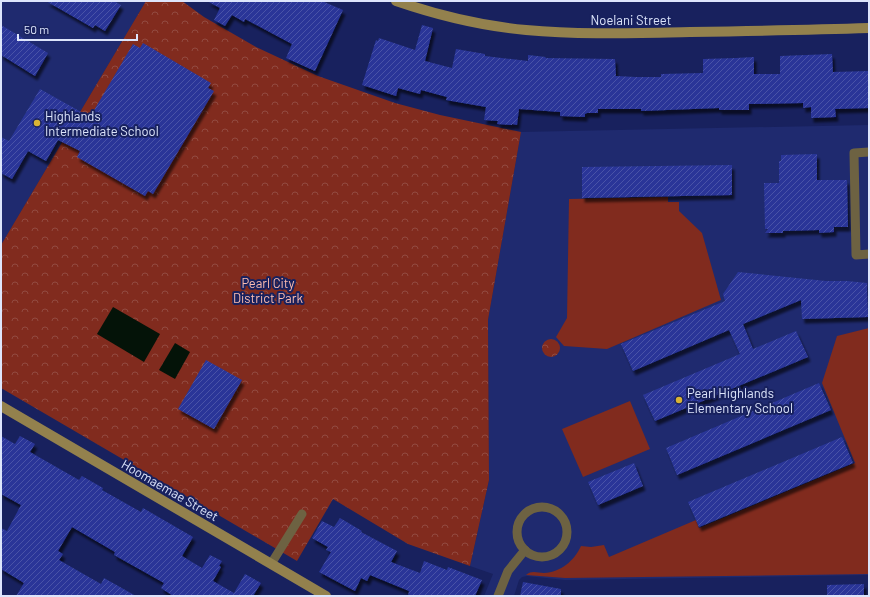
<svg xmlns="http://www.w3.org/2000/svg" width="870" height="597" viewBox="0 0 870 597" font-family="Barlow,sans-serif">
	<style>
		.built { fill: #1f2a6f }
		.grass { fill: #812b1e }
		.park { fill: url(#park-crowns) }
		.water { fill: #041308 }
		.building { fill: url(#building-hatch); filter: url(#shadow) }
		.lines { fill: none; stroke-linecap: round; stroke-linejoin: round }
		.lane { stroke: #6d6242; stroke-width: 9 }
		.secondary { stroke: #93814d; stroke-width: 10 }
		.poi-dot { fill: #d9b334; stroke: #18215e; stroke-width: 1.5 }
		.labels { text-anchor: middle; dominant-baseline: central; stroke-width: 4; stroke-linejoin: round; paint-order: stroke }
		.street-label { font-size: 13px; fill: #dde5fc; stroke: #18215e }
		.poi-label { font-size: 13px; fill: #dde5fc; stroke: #18215e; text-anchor: start }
		.park-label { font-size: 13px; fill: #fbbcaf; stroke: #18215e }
	</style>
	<defs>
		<pattern id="park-crowns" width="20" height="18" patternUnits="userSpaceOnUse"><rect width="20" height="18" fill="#812b1e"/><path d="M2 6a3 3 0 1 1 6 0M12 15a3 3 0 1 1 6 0" fill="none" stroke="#924a40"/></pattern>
		<pattern id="building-hatch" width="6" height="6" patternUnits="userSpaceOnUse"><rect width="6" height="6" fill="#293698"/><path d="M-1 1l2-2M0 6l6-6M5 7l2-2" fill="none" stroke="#4853a7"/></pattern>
		<filter id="shadow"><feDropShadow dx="2.5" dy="4.5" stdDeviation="1" flood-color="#0009"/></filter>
	</defs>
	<rect width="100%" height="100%" fill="#18215e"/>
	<g class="built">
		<path d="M1 1H146L1 245Z"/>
		<path d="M869 125V575L565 580 527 576 522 577 519 580 514 596H484L493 574 470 566 489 480 488 320 521 132Z"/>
	</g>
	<g class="grass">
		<path d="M668 197V202H679V211L702 233 721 300 607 349 564 346 556 337 567 318 569 199Z"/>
		<path d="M869 328V574L565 578 526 575C532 570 537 573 544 573 561 572 574 561 581 546L591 547 604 545 609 557 696 520 699 528 855 463 822 383 837 336Z"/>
		<path d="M630 401 650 449 583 477 562 429Z"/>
	</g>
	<g class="park">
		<path d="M146 1H182L204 17 256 47 318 76 395 103 440 115 521 132 488 320 489 480 470 566 408 544 333 499 297 561 1 388V245Z"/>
		<circle cx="551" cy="348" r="9"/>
	</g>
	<g class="water">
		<path d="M113 307 160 334 144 362 97 334Z"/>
		<path d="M175 343 190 352 175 379 159 370Z"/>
	</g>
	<g class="building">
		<path d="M46 1H114L121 5 105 31 95 25 93 28Z"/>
		<path d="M207 1H322L343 10 315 71 286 58 292 44 245 19 244 22 232 15 225 26 214 20 220 8Z"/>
		<path d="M1 25 48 53 35 76 1 55Z"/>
		<path d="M422 25 433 28 425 61 452 68 456 49 485 54V56L528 61V55L546 57 545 58 615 59 616 76 636 77H661V74L703 73V59L736 58 754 57V74H780V56L832 54 833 72 869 71V108L835 109 836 117 811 118V107L803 108V103L749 104V110H719V108L641 111V109H598V113H587L585 114V117L560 116V112L519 109 517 125 512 124V125L497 124 498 121 484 120 486 107 446 100 447 97 421 90 420 94 398 88 396 96 362 85 376 40 378 41 379 38 415 50Z"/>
		<path d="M143 43 211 83 208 88 214 91 153 194 148 191 145 196 77 157 80 151 58 140 46 161 28 151 12 179 1 173V137L9 141 40 89 90 117 133 44 140 48Z"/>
		<path d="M817 154V180H847L848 227H834V232L819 233V230L783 231V233H765L768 229H765L764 183H779V161H781V155Z"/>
		<path d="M732 165V195L582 198V167Z"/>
		<path d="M738 272 826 281H847L867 283 868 317 802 319 801 300 743 324 753 349 796 331 808 357 655 421 643 395 740 354 729 330 633 371 621 344 725 301 723 294Z"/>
		<path d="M206 360 242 380 214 429 178 409Z"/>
		<path d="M819 383 831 410 677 475 666 448Z"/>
		<path d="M1 436 15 444 20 436 35 444 30 452 79 480 82 476 103 488 102 490 141 512 143 508 193 537 182 556 202 568 210 555 222 561 219 566 221 567 213 581 234 593 245 574 261 583 253 596H173L161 588 164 583 114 555 115 552 72 527 58 551 63 554 59 560 101 584 104 578 136 596H16L24 583 1 569V528L7 531 21 505 1 494Z"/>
		<path d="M842 437 853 463 699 527 688 502Z"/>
		<path d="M634 463 643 486 598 505 588 482Z"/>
		<path d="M340 518 362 531 361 532 397 551 391 562 420 573 424 561 447 570 448 567 482 580 475 596H408L409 591 370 575 367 581 361 578 355 591 319 572 331 552 326 550 328 547 312 538 322 521 334 527Z"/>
		<path d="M523 582 561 589V596H520Z"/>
		<path d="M864 584V596H827V585Z"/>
	</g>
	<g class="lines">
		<g class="lane">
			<path d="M869 152 854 153 856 255 869 254"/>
			<circle cx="542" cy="532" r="25"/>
			<path d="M271 564 302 514"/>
			<path d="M498 596 508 571 525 550"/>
		</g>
		<g class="secondary">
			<path d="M396 1C437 15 482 26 526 30 580 35 635 33 690 32 750 31 809 30 869 28"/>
			<path d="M1 406 326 596"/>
		</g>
	</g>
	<g class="poi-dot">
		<circle cx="37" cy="123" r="4"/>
		<circle cx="679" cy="400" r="4"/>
	</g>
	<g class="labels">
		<g class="street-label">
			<text x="631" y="20">Noelani Street</text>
			<text transform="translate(170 490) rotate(30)">Hoomaemae Street</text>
		</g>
		<g class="poi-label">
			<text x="45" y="116">Highlands<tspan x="45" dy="15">Intermediate School</tspan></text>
			<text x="687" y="393">Pearl Highlands<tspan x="687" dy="15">Elementary School</tspan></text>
		</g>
		<g class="park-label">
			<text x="268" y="283">Pearl City<tspan x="268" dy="15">District Park</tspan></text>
		</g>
	</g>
	<rect width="870" height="597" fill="none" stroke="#dde5fc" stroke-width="4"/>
	<path d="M18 34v6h119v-6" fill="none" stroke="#dde5fc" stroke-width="2"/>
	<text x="24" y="34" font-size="12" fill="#dde5fc" stroke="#18215e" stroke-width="3" paint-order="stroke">50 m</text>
</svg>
